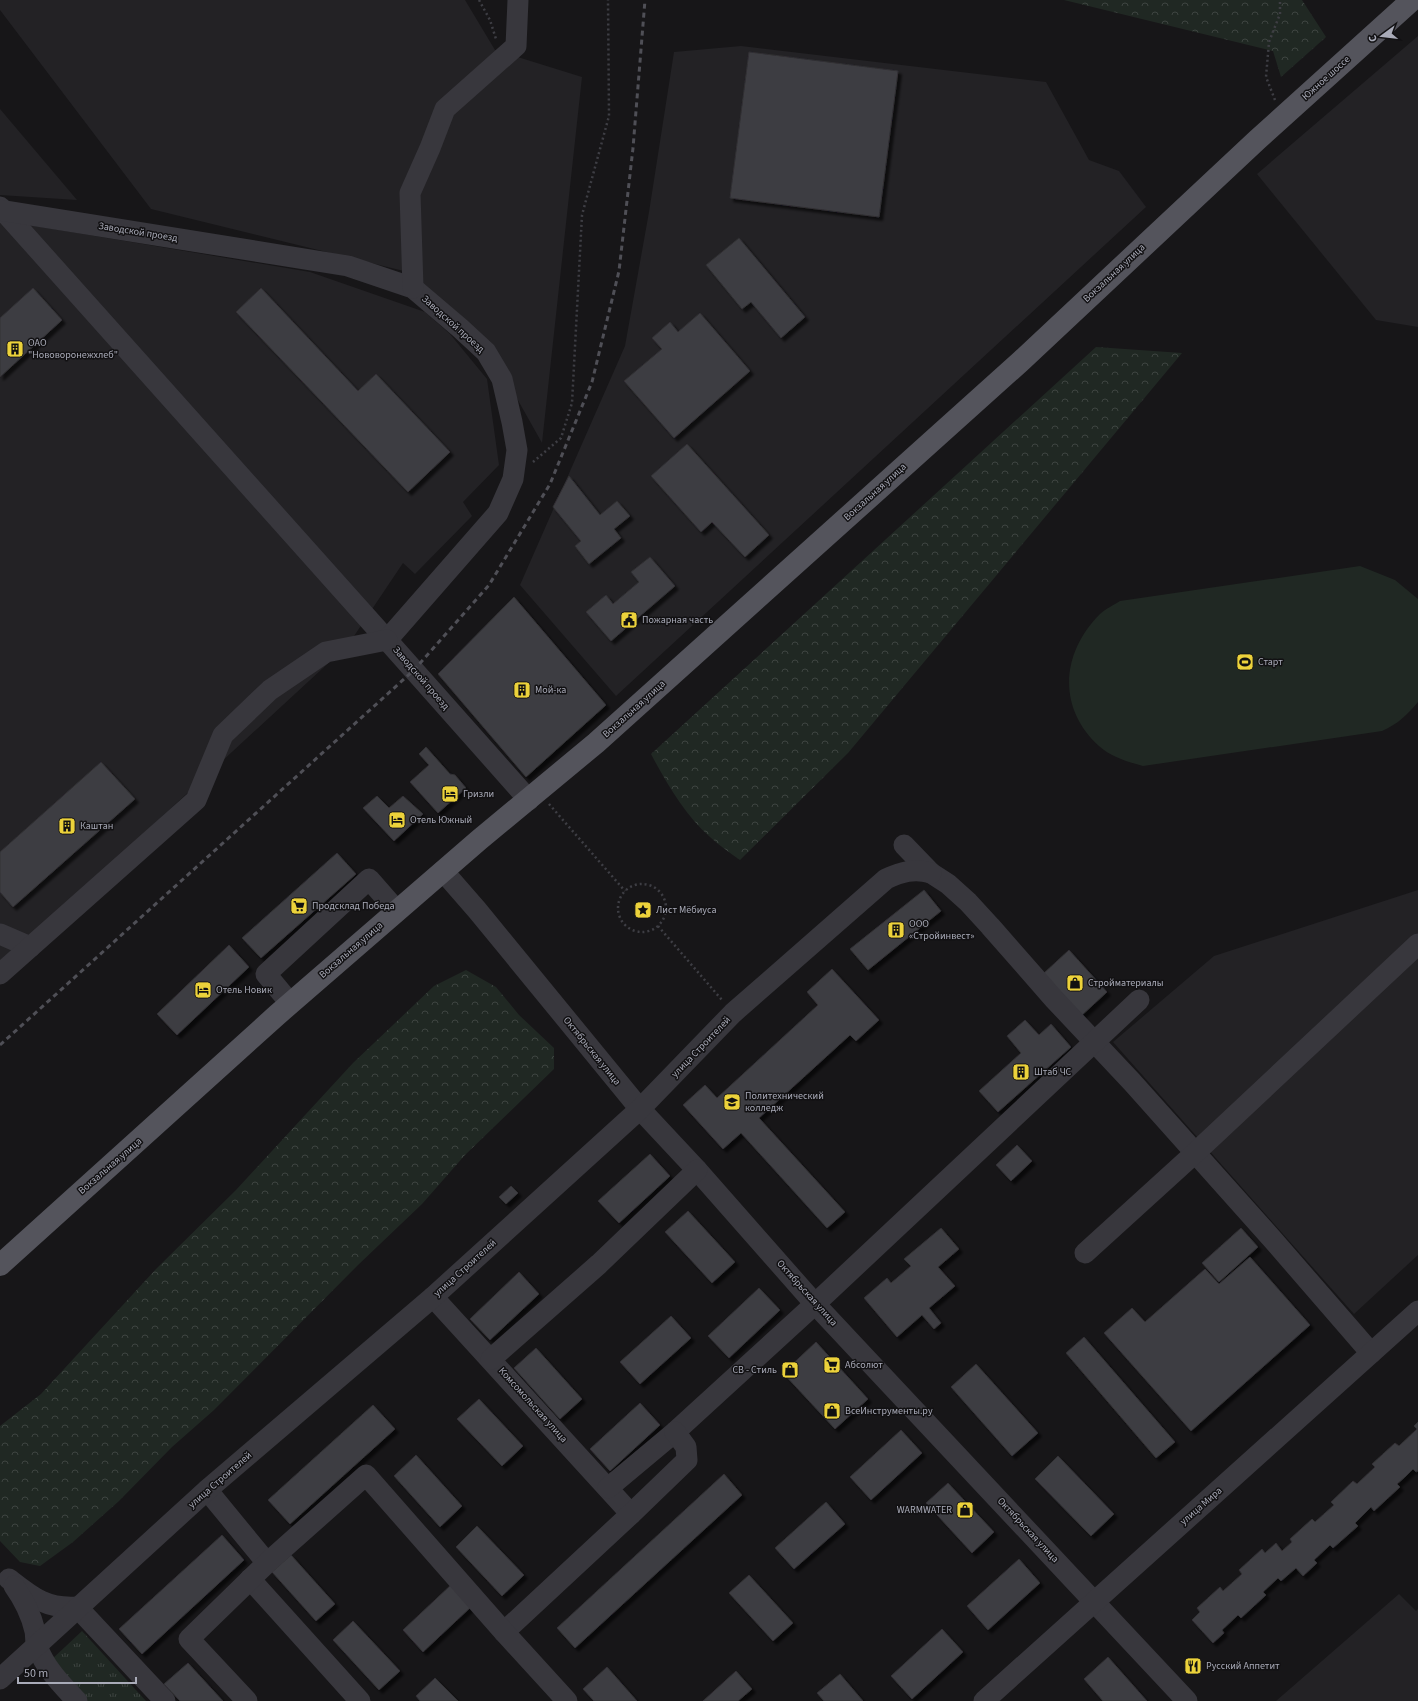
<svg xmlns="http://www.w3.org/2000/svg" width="1418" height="1701" viewBox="0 0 1418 1701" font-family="'Source Sans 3',sans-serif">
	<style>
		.built { fill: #232225 }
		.forest { fill: url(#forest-crowns) }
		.park { fill: url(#park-tufts) }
		.pitch { fill: #202823 }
		.building { fill: #3e3e42; stroke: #313034; filter: url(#shadow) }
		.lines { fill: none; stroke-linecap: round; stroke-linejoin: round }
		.path { stroke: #3e3e44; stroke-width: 2.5; stroke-dasharray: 2 3; stroke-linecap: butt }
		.minor { stroke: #38373d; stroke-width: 21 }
		.major { stroke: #54545c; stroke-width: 22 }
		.rail { stroke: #4f4f56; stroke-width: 3; stroke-dasharray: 5 4; stroke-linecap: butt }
		.labels { text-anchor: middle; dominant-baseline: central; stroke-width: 3; stroke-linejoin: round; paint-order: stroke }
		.street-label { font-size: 10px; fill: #a9abb8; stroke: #121113 }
		.poi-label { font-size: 10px; fill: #a9abb8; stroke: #121113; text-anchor: start }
	</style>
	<defs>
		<pattern id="forest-crowns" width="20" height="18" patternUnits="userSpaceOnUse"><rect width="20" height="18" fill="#202823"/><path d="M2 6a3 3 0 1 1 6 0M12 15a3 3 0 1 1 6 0" fill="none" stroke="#3e4441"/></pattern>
		<pattern id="park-tufts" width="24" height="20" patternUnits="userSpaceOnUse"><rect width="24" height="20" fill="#202823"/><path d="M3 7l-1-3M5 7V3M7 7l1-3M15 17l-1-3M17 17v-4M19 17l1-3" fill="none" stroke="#3e4441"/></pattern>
		<filter id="shadow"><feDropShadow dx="3.5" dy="3.5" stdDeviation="1" flood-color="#0009"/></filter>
	</defs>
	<rect width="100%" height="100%" fill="#171618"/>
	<g class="built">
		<path d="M0 0H465L495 50 582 77 542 443 492 354 412 273 151 209 0 10Z"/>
		<path d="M1418 36V327L1376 320 1257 174Z"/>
		<path d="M741 46 1046 82 1089 160 1119 171 1146 207 616 696 520 585 625 346 649 212 674 52Z"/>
		<path d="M0 109 77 200 0 195Z"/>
		<path d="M0 220 310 272 425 312 450 334 487 379 499 465 463 502 472 516 415 574 403 563 348 645 0 966Z"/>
		<path d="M1418 890V1255L1354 1314 1113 1042 1214 956Z"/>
		<path d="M1399 1594 1416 1611 1418 1609V1701H1276Z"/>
	</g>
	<g class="forest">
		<path d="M1064 0H1302L1326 37 1281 77 1273 51Z"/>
		<path d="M1096 347 1182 353 848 753 740 860C730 853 720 846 710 837 685 815 667 784 651 754Z"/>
		<path d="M466 970 496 987 519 1015 554 1048V1069L465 1155 422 1204 358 1265 214 1410 172 1447 119 1501 73 1542 40 1566 20 1562 0 1541V1426L41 1394 156 1269 236 1190 353 1063 434 986Z"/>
	</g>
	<path class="park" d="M82 1631 146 1701H84L49 1662Z"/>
	<path class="pitch" d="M1360 566 1395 580 1418 599V702C1407 715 1398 724 1382 731L1143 766C1128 762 1111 757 1099 746 1057 708 1061 653 1100 614 1105 609 1114 605 1120 601Z"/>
	<g class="building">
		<path d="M749 52 898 71 879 217 730 198Z"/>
		<path d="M739 238 805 317 781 338 751 302 742 309 706 265Z"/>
		<path d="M33 288 62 320 0 377V318Z"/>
		<path d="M261 288 358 391 376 374 450 452 408 492 236 312Z"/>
		<path d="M700 313 750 371 674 438 624 381 662 349 652 338 670 322 678 332Z"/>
		<path d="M687 444 769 535 745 557 712 522 701 532 651 476Z"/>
		<path d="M569 476 600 515 617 501 630 516 614 529 621 538 589 564 575 546 581 541 553 507Z"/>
		<path d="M650 557 675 586 611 641 586 612 606 595 613 604 639 582 631 572Z"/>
		<path d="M514 597 606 705 526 777 438 674Z"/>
		<path d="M426 747 450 774 455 775 466 788 438 813 410 782 429 765 419 754Z"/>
		<path d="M101 762 135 799 13 907 0 892V852Z"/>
		<path d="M377 796 389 808 403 796 423 814 394 841 363 808Z"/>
		<path d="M337 853 356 874 261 958 242 938Z"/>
		<path d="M924 890 941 911 868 970 850 949Z"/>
		<path d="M229 945 249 967 177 1035 157 1014Z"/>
		<path d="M1069 950 1107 992 1081 1016 1043 974Z"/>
		<path d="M832 969 879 1020 856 1041 850 1035 759 1118 845 1212 827 1228 741 1133 723 1149 683 1105 705 1085 717 1098 818 1005 807 992Z"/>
		<path d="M1025 1020 1039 1035 1051 1024 1071 1047 998 1112 979 1091 1021 1053 1007 1036Z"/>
		<path d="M1017 1145 1032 1161 1011 1181 996 1165Z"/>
		<path d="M650 1154 670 1176 619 1223 598 1201Z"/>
		<path d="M511 1186 518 1193 506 1204 499 1197Z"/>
		<path d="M688 1211 735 1262 712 1283 665 1232Z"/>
		<path d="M941 1228 959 1249 938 1267 955 1286 929 1308 941 1323 934 1329 922 1315 897 1337 864 1298 887 1278 891 1283 911 1266 904 1259Z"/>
		<path d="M1241 1228 1258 1247 1219 1282 1202 1263Z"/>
		<path d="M1250 1257 1310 1325 1191 1431 1104 1333 1132 1308 1145 1322 1205 1269 1219 1284Z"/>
		<path d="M519 1272 539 1294 490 1340 470 1319Z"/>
		<path d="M759 1288 780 1310 729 1358 708 1336Z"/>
		<path d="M671 1316 691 1338 640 1384 620 1362Z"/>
		<path d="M1084 1337 1175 1442 1156 1458 1066 1353Z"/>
		<path d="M816 1342 868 1399 835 1429 783 1373Z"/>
		<path d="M536 1348 582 1399 560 1419 514 1368Z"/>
		<path d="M976 1364 1038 1433 1012 1456 951 1387Z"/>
		<path d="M479 1399 523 1446 502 1466 457 1419Z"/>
		<path d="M640 1403 660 1425 610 1471 590 1449Z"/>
		<path d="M373 1405 395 1429 290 1524 268 1500Z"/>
		<path d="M1418 1422V1471L1416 1472 1413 1469 1405 1477 1397 1484 1400 1487 1374 1511 1371 1507 1355 1523 1358 1526 1333 1548 1330 1545 1314 1560 1317 1563 1303 1576 1296 1568 1281 1581 1278 1578 1263 1592 1266 1595 1241 1618 1238 1615 1222 1630 1224 1633 1213 1643 1192 1620 1200 1612 1197 1608 1220 1587 1223 1591 1242 1574 1239 1570 1262 1549 1265 1553 1276 1543 1282 1551 1292 1542 1290 1539 1312 1519 1315 1522 1334 1505 1331 1502 1353 1481 1357 1484 1375 1467 1372 1464 1395 1443 1399 1446 1417 1429 1414 1426Z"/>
		<path d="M901 1430 922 1453 871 1500 850 1477Z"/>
		<path d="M416 1455 462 1506 440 1527 394 1476Z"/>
		<path d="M1058 1456 1114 1514 1091 1536 1035 1479Z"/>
		<path d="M724 1474 742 1495 575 1648 557 1628Z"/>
		<path d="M948 1483 994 1532 972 1553 926 1503Z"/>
		<path d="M826 1502 845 1524 794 1569 775 1548Z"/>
		<path d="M477 1526 524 1575 502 1596 456 1547Z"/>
		<path d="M222 1535 244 1560 142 1654 119 1629Z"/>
		<path d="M291 1555 335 1604 316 1621 272 1572Z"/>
		<path d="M1019 1559 1040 1583 988 1630 967 1606Z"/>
		<path d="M749 1575 793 1623 773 1641 729 1593Z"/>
		<path d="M452 1584 472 1606 423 1652 403 1630Z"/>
		<path d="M353 1621 400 1671 379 1690 333 1640Z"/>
		<path d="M942 1629 963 1652 912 1699 891 1676Z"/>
		<path d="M1108 1657 1147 1701H1103L1084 1679Z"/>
		<path d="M188 1663 223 1701H180L164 1684Z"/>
		<path d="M607 1667 637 1701H594L583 1689Z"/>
		<path d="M736 1671 752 1689 738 1701H703Z"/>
		<path d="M840 1674 863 1701H824L817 1693Z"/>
		<path d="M435 1678 458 1701H420L416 1696Z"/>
	</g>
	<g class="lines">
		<g class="path">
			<path d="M479 0 490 20 496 39"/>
			<path d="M1275 100 1266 77 1269 42 1280 14V0"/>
			<path d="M533 462 561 438 572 403 582 215 609 116 608 0"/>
			<path d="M549 804 625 891"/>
			<circle cx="642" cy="908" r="24"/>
			<path d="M658 926 722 1000"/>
		</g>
		<g class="minor">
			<path d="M0 207 387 640"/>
			<path d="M0 210 348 266 413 288 460 328 486 352 502 379 512 422 517 450 513 479 498 513 387 640 529 800"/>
			<path d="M413 288 410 193 430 148 445 109 516 46 518 0"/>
			<path d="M904 845 931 873 948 884 968 902 990 926 1054 999 1132 1082 1273 1240 1371 1353"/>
			<path d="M443 871 477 910 640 1109 697 1170 815 1304 1187 1701"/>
			<path d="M0 934 30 947"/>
			<path d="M0 974 196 800 223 735 270 690 326 652 387 640"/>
			<path d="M290 1003 266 974 369 879 397 911"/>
			<path d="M1085 1253 1195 1153 1418 944"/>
			<path d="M433 1297 631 1514"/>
			<path d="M491 1359 599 1264 697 1170"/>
			<path d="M608 1488 675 1432 815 1304 1139 1000"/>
			<path d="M207 1490 267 1563"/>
			<path d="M9 1579C32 1597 46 1609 77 1607L165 1701"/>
			<path d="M250 1579 360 1701"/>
			<path d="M14 1586C24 1600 31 1614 35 1631 36 1636 35 1641 37 1646 45 1668 61 1684 77 1701"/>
			<path d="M504 1632 631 1514 687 1460 686 1447 675 1432"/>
			<path d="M0 1679 207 1490 433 1297 640 1109 733 1013 886 879C901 872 914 868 931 873"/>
			<path d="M247 1701 189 1639 267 1563 366 1475 504 1632 567 1701"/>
			<path d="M984 1701 1418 1311"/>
		</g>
		<path class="major" d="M0 1265 277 1015 479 840 596 743 1020 362 1257 140 1412 0"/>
		<path class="rail" d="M0 1045 414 670 489 585 550 484 592 382 619 271 633 148 645 0"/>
	</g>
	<defs>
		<g id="building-square" transform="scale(0.9)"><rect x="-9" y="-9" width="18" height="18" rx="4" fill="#ecd23b" stroke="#121113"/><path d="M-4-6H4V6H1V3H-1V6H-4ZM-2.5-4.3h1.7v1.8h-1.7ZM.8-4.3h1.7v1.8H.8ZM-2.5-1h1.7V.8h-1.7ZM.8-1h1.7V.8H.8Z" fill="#111"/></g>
		<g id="civic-square" transform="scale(0.9)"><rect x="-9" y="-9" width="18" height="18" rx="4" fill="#ecd23b" stroke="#121113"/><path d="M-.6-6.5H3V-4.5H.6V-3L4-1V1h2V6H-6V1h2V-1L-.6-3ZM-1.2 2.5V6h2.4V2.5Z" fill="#111"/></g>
		<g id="stadium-square" transform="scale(0.9)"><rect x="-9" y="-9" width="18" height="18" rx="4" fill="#ecd23b" stroke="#121113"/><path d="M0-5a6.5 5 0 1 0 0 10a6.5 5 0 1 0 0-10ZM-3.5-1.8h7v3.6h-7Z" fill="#111"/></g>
		<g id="hotel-square" transform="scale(0.9)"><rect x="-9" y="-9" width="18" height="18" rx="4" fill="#ecd23b" stroke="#121113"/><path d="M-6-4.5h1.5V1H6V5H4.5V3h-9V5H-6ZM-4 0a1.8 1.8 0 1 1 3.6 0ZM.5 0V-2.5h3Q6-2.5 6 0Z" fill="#111"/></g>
		<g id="supermarket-square" transform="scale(0.9)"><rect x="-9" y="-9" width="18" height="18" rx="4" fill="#ecd23b" stroke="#121113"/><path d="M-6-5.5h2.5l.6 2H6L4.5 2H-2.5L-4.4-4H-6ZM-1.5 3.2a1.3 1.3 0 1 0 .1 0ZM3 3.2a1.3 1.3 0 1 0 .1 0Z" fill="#111"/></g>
		<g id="sight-square" transform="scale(0.9)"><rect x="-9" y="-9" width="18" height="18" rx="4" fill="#ecd23b" stroke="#121113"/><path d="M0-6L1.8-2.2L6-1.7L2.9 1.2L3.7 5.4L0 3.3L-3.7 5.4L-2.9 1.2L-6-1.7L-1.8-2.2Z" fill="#111"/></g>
		<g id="shop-square" transform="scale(0.9)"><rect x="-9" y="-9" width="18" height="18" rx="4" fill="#ecd23b" stroke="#121113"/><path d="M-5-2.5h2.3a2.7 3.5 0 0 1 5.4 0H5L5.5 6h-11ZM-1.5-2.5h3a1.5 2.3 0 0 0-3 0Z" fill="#111"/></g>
		<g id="university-square" transform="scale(0.9)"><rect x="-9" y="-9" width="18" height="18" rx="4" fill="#ecd23b" stroke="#121113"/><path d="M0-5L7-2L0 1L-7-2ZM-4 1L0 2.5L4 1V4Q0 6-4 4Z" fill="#111"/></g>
		<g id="restaurant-square" transform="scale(0.9)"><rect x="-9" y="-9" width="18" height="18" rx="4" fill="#ecd23b" stroke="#121113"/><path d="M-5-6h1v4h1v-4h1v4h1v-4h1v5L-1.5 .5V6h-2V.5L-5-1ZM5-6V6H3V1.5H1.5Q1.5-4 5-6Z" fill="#111"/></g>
	</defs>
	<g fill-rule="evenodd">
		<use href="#building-square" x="15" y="349"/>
		<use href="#civic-square" x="629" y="620"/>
		<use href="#stadium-square" x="1245" y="662"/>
		<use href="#building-square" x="522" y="690"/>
		<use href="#hotel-square" x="450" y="794"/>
		<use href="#hotel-square" x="397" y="820"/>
		<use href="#building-square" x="67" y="826"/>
		<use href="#supermarket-square" x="299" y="906"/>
		<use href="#sight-square" x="643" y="910"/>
		<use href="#building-square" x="896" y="930"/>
		<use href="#shop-square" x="1075" y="983"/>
		<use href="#hotel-square" x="203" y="990"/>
		<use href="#building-square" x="1021" y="1072"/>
		<use href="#university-square" x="732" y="1102"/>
		<use href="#supermarket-square" x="832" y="1365"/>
		<use href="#shop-square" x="790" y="1370"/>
		<use href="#shop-square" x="832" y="1411"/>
		<use href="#shop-square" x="965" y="1510"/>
		<use href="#restaurant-square" x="1193" y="1666"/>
	</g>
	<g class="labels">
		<g class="street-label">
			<text transform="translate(1326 78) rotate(-42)">Южное шоссе</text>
			<text transform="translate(138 232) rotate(9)">Заводской проезд</text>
			<text transform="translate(1114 273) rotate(-43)">Вокзальная улица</text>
			<text transform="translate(453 324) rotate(42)">Заводской проезд</text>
			<text transform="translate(875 492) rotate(-42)">Вокзальная улица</text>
			<text transform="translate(421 678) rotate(49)">Заводской проезд</text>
			<text transform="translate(634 709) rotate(-42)">Вокзальная улица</text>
			<text transform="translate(351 950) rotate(-41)">Вокзальная улица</text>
			<text transform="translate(701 1047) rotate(-46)">улица Строителей</text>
			<text transform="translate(592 1051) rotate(51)">Октябрьская улица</text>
			<text transform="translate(110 1166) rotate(-41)">Вокзальная улица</text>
			<text transform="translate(465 1268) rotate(-42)">улица Строителей</text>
			<text transform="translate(807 1293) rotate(48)">Октябрьская улица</text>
			<text transform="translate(533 1405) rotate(48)">Комсомольская улица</text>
			<text transform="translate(220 1480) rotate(-41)">улица Строителей</text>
			<text transform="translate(1201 1506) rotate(-41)">улица Мира</text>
			<text transform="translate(1028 1530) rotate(47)">Октябрьская улица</text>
		</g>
		<g class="poi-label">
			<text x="28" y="343">ОАО<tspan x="28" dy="12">"Нововоронежхлеб"</tspan></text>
			<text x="642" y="620">Пожарная часть</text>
			<text x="1258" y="662">Старт</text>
			<text x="535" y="690">Мой-ка</text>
			<text x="463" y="794">Гризли</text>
			<text x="410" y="820">Отель Южный</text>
			<text x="80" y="826">Каштан</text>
			<text x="312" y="906">Продсклад Победа</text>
			<text x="656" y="910">Лист Мёбиуса</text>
			<text x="909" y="924">ООО<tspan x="909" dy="12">«Стройинвест»</tspan></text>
			<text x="1088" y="983">Стройматериалы</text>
			<text x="216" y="990">Отель Новик</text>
			<text x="1034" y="1072">Штаб ЧС</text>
			<text x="745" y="1096">Политехнический<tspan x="745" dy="12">колледж</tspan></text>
			<text x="845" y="1365">Абсолют</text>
			<text x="777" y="1370" text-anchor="end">СВ - Стиль</text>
			<text x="845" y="1411">ВсеИнструменты.ру</text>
			<text x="952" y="1510" text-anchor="end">WARMWATER</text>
			<text x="1206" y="1666">Русский Аппетит</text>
		</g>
	</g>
	<g transform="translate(1382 36) rotate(255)" stroke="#121113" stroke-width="3" paint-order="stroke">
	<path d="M0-3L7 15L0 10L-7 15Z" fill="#a9abb8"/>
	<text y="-6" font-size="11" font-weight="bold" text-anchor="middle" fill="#a9abb8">С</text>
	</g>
	<path d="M18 1677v6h118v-6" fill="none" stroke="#a9abb8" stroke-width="2"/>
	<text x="24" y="1677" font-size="12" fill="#a9abb8" stroke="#121113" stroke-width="3" paint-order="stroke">50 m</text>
</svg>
